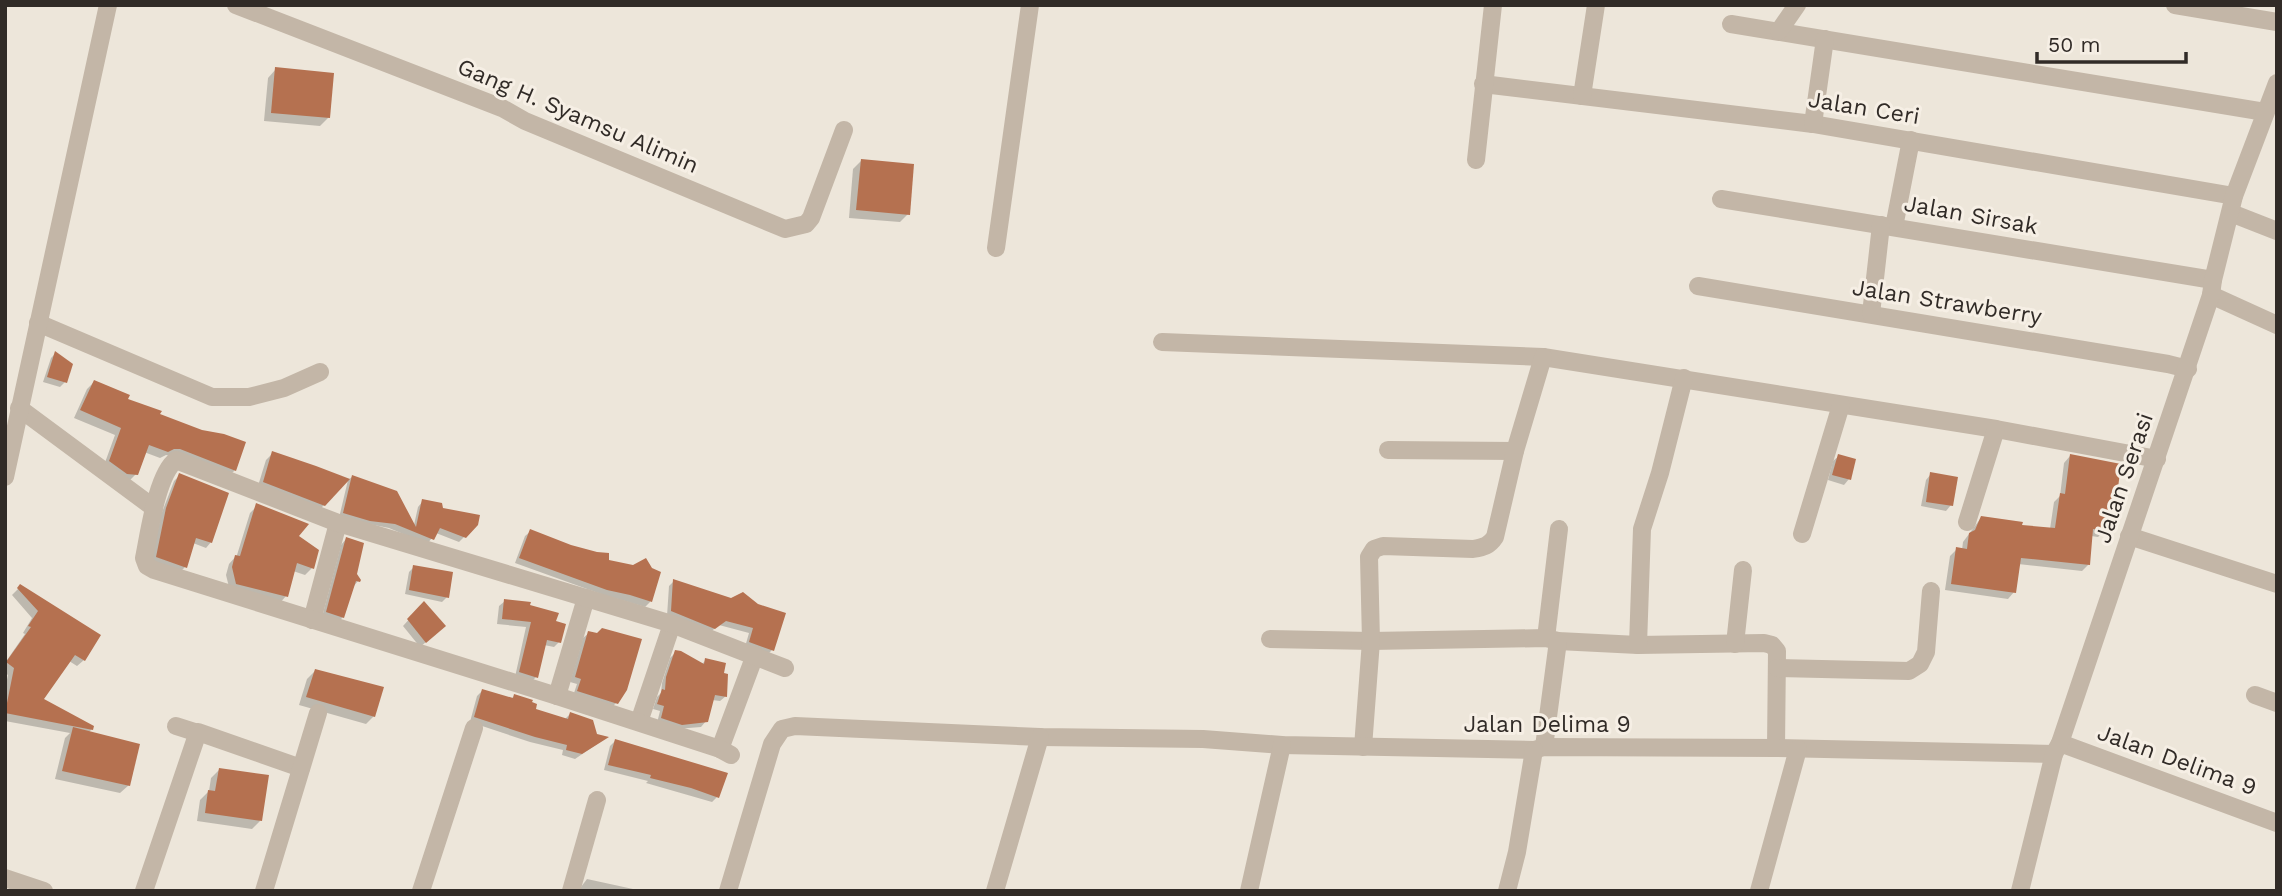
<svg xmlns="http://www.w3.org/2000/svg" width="2282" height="896" viewBox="0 0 2282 896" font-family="'Work Sans',sans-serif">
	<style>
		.shadow { fill: #0003 }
		.building { fill: #b57150 }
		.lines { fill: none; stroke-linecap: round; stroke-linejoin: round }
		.minor { stroke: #c3b6a7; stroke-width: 18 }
		.labels { text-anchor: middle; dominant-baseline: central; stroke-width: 6; stroke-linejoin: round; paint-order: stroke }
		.street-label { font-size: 23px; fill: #312b27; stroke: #f6efe5 }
	</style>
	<rect width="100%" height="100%" fill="#ede6da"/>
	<g class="shadow">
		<path d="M276 69 329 117 320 126 264 121 268 78Z"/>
		<path d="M861 161 908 214 900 222 849 218 853 169Z"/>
		<path d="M56 353 65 382 60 387 43 382 51 358Z"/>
		<path d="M94 382 158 415 235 470 228 477 172 456 166 455 160 458 144 452 136 474 129 481 103 468 115 435 74 418 87 389Z"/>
		<path d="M273 453 324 505 317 512 257 489 266 460Z"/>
		<path d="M1839 456 1849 479 1844 485 1828 480 1833 461Z"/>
		<path d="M2070 456 2116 496 2109 502 2105 530 2098 537 2091 536 2089 564 2082 571 2018 564 2014 592 2008 599 1945 590 1950 556 1957 549 1962 550 1963 542 1981 518 2020 526 2050 529 2054 502 2060 496 2064 463Z"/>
		<path d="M1931 474 1951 505 1946 511 1921 506 1926 480Z"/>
		<path d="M180 475 211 542 206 548 193 543 185 567 180 572 151 562 161 515 174 481Z"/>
		<path d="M352 477 414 525 418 507 423 501 477 524 459 542 436 533 427 544 389 528 339 518 348 480Z"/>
		<path d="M257 506 296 536 312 568 305 575 293 571 286 596 279 604 230 591 226 575 229 564 237 555 250 513Z"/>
		<path d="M531 531 607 562 659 573 650 602 645 607 601 594 515 563 525 536Z"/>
		<path d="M346 539 358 581 353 587 343 617 338 622 322 617 341 545Z"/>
		<path d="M414 567 447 597 442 602 405 594 409 572Z"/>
		<path d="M674 581 731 600 772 650 767 655 745 647 749 633 719 625 709 633 667 616 669 586Z"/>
		<path d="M20 587 84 660 77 666 69 661 41 700 92 729 88 733 129 785 120 793 55 779 65 738 70 733 5 721V689L8 675 5 673V663L25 634 23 633 32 618 12 595Z"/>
		<path d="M505 601 528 607 554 623 559 642 554 647 544 645 536 677 531 682 515 677 526 627 497 624 499 606Z"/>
		<path d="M424 603 439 631 420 647 403 626Z"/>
		<path d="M589 633 616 703 611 708 573 696 577 684 570 682 583 638Z"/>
		<path d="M676 652 701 665 706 660 721 675 726 696 720 701 712 700 706 721 701 727 676 729 657 723 660 711 653 709 657 697 661 693 662 683 670 658Z"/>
		<path d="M315 671 374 716 366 724 299 705 307 679Z"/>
		<path d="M482 691 511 699 514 696 533 711 564 720 570 714 596 735 606 738 575 759 562 755 563 750 530 742 470 722 477 696Z"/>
		<path d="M615 741 717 797 712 802 646 783 648 781 604 770 610 746Z"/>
		<path d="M220 769 260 821 252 829 197 821 200 800 209 791 211 778Z"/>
		<path d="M587 879 633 889V891H578Z"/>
	</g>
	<g class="building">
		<path d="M275 67 334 73 330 118 271 113Z"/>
		<path d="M861 159 914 164 910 215 856 210Z"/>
		<path d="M55 351 73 364 67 383 47 377Z"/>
		<path d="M94 380 130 395 128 399 162 411 160 414 202 430 224 434 246 442 236 471 180 449H174L168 452 149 445 138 475 127 474 109 461 121 428 80 410Z"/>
		<path d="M272 451 316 466 350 479 325 506 263 482Z"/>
		<path d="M1838 454 1856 459 1851 480 1832 475Z"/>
		<path d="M2070 454 2121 464 2117 496H2112L2107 531 2093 529 2090 565 2021 558 2016 593 1951 584 1956 547 1967 549 1969 533 1975 530 1981 516 2023 522 2022 525 2055 528 2060 493 2065 494Z"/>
		<path d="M1930 472 1958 477 1953 506 1926 502Z"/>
		<path d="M179 473 229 493 212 543 196 538 187 568 156 557 166 508Z"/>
		<path d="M352 475 397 491 416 527 422 499 442 503 443 508 480 515 478 525 466 538 440 528 434 540 395 524 370 521 343 513Z"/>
		<path d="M256 503 309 524 299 536 319 550 314 569 297 563 288 597 236 584 232 567 235 555 240 556Z"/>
		<path d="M530 529 571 545 597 552 609 553V560L633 565 646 558 652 568 661 572 652 602 630 595 607 590 519 558Z"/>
		<path d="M346 537 364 543 357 574 361 580 360 582 356 581 344 618 326 612Z"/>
		<path d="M413 565 453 572 449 598 409 590Z"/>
		<path d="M673 579 731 598 743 592 758 604 786 613 774 651 749 642 753 628 726 621 715 629 671 611Z"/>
		<path d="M20 584 101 635 85 661 75 655 44 699 94 726 93 730 5 713 14 668 6 662 31 627 28 626 38 611 17 588Z"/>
		<path d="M504 599 531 602 530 605 559 613 556 621 566 624 561 643 547 640 538 678 519 672 531 622 502 619Z"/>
		<path d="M424 601 446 626 426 643 407 619Z"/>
		<path d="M602 628 642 639 627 690 618 704 577 691 581 679 575 677 588 631 597 633Z"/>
		<path d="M675 650 681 651 704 664 705 658 726 663 724 673 728 674 727 697 715 695 708 722 682 725 661 718 664 706 657 704 662 689 665 690 666 677Z"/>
		<path d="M315 669 384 687 375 717 306 697Z"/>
		<path d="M482 689 513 698 514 694 533 700 532 702 537 704 536 709 568 719 570 712 593 720 597 734 609 737 582 754 566 750 567 745 535 737 474 717Z"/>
		<path d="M73 727 140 744 130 786 62 771Z"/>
		<path d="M615 739 728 773 719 798 691 788 650 778 651 775 608 765Z"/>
		<path d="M219 768 269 775 262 821 205 813 208 790 215 791Z"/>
	</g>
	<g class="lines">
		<g class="minor">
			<path d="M236 5 502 108 525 121 785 229 806 224 811 218 844 130"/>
			<path d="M2175 5 2277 22"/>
			<path d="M1731 24 2265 112"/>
			<path d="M1779 31 1797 5"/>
			<path d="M1483 84 1813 124 2234 196"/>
			<path d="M1582 96 1596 5"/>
			<path d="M1813 124 1825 39"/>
			<path d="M1476 160 1493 5"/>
			<path d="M1721 199 2213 280"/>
			<path d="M2231 213 2277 231"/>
			<path d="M1894 227 1911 140"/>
			<path d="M996 248 1030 5"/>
			<path d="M1698 286 2168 364 2188 369"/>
			<path d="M2211 295 2277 325"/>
			<path d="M1871 314 1881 225"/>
			<path d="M38 323 212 397H249L284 388 320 372"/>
			<path d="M1162 342 1543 357 1996 429 2157 459"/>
			<path d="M19 408 154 508"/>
			<path d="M1388 450 1515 451"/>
			<path d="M5 477 108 5"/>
			<path d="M1967 522 1996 429"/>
			<path d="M1802 534 1841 405"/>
			<path d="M2129 536 2277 584"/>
			<path d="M312 620 338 523"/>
			<path d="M1546 638 1559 529"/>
			<path d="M1270 639 1371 641 1546 638 1558 641 1638 645 1764 643 1772 645 1777 651 1776 748"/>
			<path d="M1735 644 1743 570"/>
			<path d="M1638 645 1642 529 1660 473 1684 378"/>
			<path d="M1777 668 1909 671 1920 664 1926 652 1931 591"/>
			<path d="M2255 695 2277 703"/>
			<path d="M557 696 586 598"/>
			<path d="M639 722 672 624"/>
			<path d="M176 726 198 733"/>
			<path d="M2060 743 2277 823"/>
			<path d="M1363 747 1371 641 1369 557 1374 549 1383 546 1473 549C1484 547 1489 546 1495 537L1515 451 1543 357"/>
			<path d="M1544 747 1558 641"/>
			<path d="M720 749 755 655"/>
			<path d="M731 755 720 749 557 696 154 570 147 566 144 558C149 534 157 474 176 460L338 523 672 624 785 668"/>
			<path d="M5 878 44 891"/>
			<path d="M144 891 198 732 301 768"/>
			<path d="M264 891 318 713"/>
			<path d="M421 891 474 728"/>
			<path d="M571 891 597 800"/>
			<path d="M728 891 772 744 782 729 795 726 1040 737 1203 739 1282 745 1534 750 1544 747 1776 748 2054 754"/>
			<path d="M995 891 1040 737"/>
			<path d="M1249 891 1282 745"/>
			<path d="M1507 891 1517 852 1534 750"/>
			<path d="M1759 891 1798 749"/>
			<path d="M2020 891 2054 754 2060 743 2211 295 2213 280 2234 196 2277 83"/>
		</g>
	</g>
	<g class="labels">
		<g class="street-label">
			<text transform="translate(1864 108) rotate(9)">Jalan Ceri</text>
			<text transform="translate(578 116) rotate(23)">Gang H. Syamsu Alimin</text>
			<text transform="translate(1971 215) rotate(10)">Jalan Sirsak</text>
			<text transform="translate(1947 302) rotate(9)">Jalan Strawberry</text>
			<text transform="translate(2124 478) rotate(-71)">Jalan Serasi</text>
			<text x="1547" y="724">Jalan Delima 9</text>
			<text transform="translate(2177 760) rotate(20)">Jalan Delima 9</text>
		</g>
	</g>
	<rect width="2282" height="896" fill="none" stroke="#312b27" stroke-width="14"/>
	<path d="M2037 52v10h149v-10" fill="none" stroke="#312b27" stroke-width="3.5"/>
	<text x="2048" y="52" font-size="21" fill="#312b27" stroke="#f6efe5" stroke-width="5" paint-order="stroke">50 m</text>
</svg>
